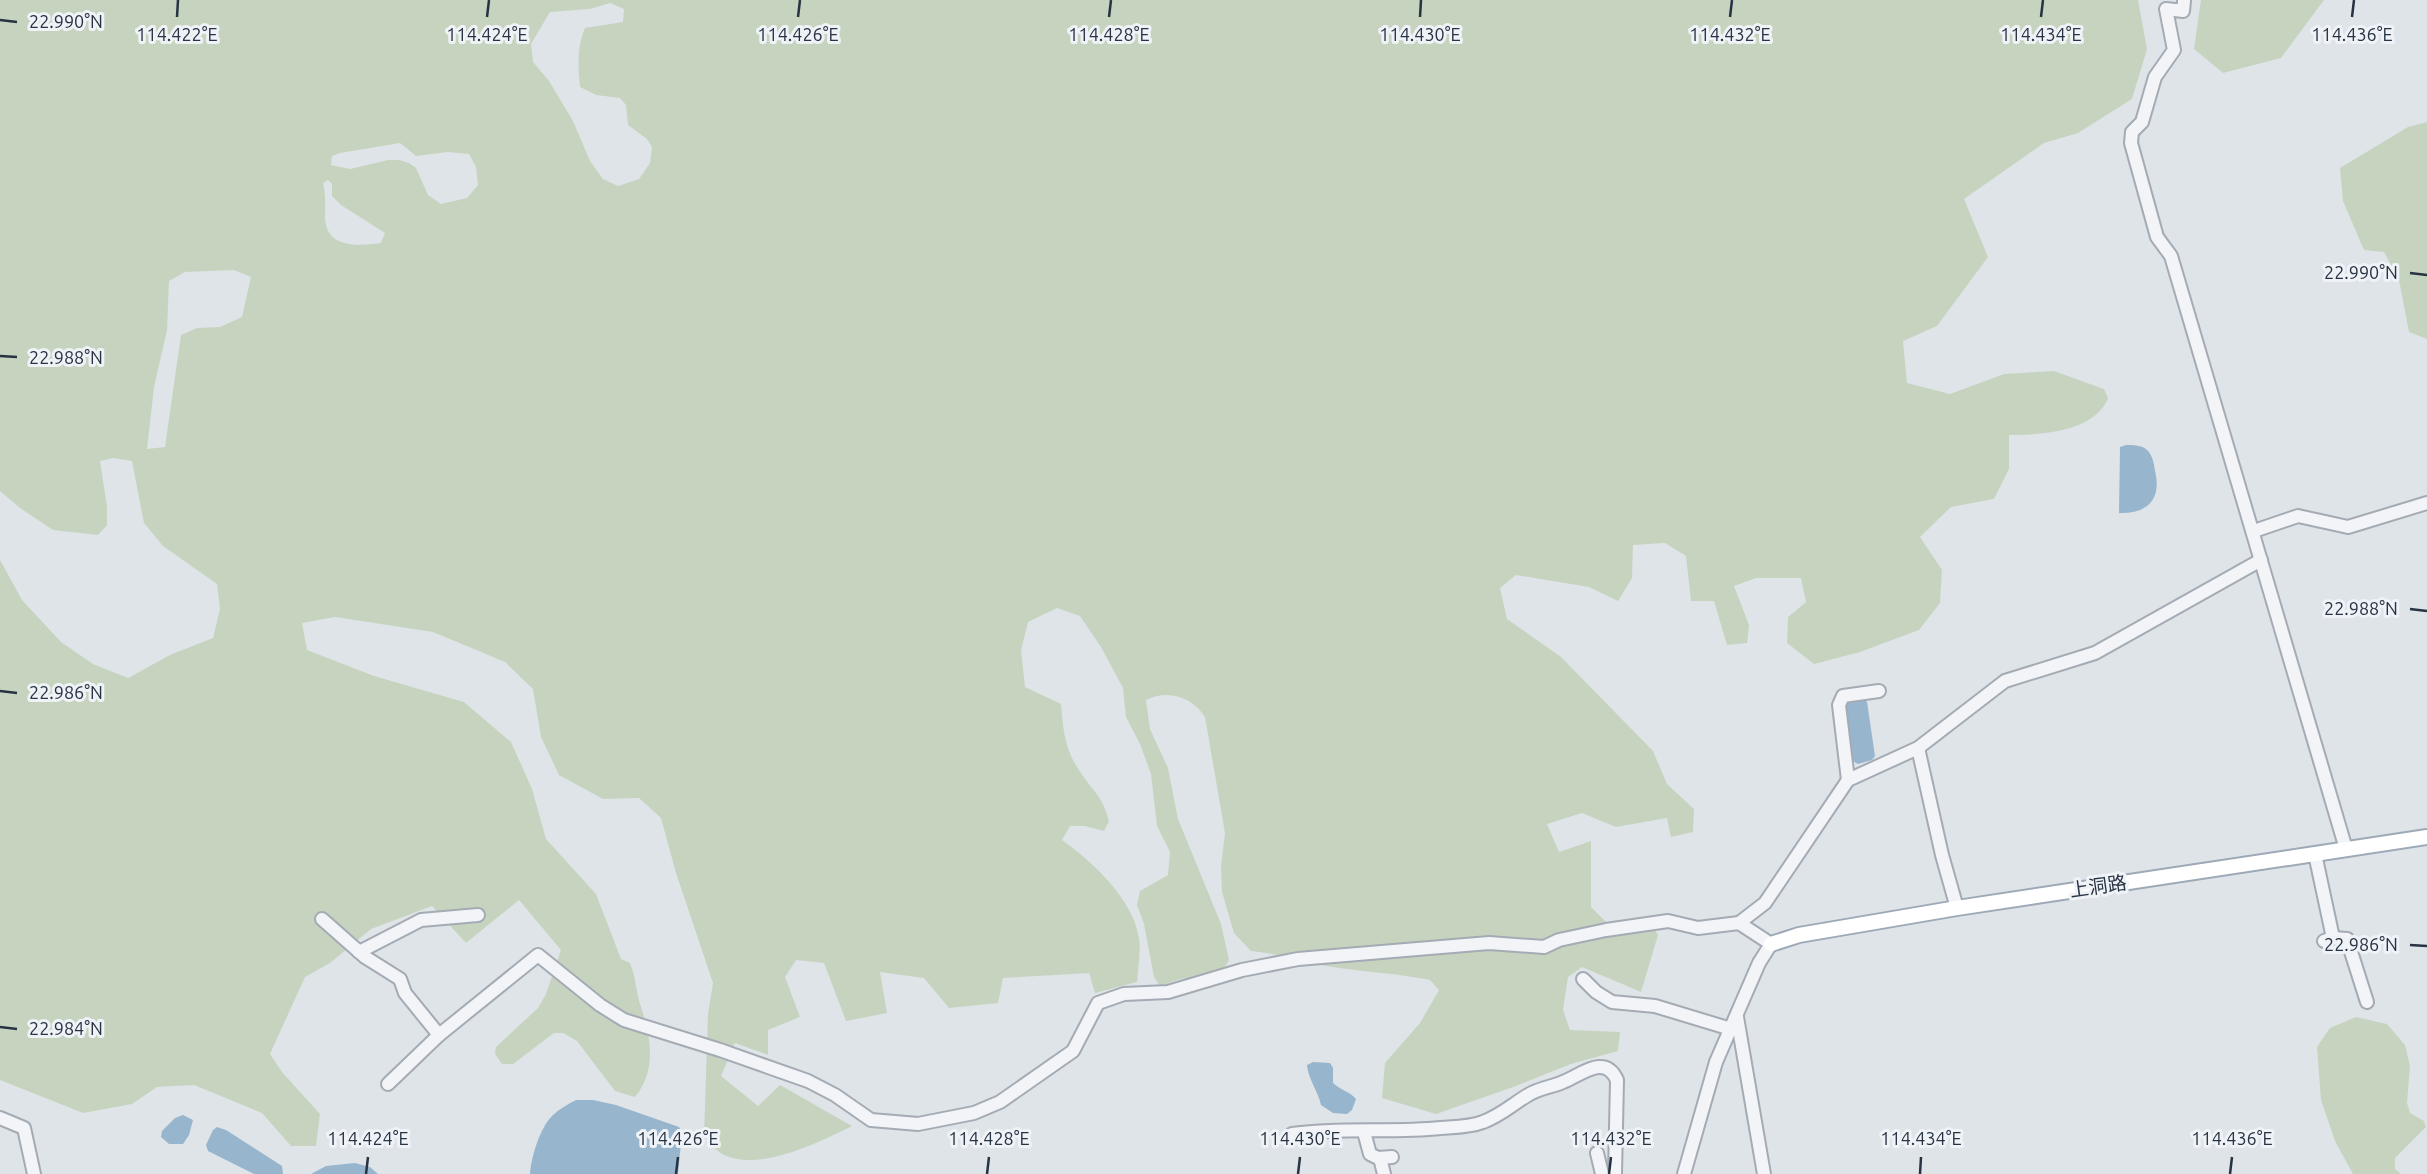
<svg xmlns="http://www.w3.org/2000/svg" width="2427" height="1174" viewBox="0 0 2427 1174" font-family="Ubuntu,'Noto Sans SC',sans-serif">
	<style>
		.green { fill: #c6d4bf; fill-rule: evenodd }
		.water { fill: #97b5cc }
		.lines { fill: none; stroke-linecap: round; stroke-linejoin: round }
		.minor-casing { stroke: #a4abb4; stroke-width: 16 }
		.major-casing { stroke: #9da9b6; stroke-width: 18 }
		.minor { stroke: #f2f4f7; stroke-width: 12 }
		.major { stroke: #fff; stroke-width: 14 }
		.ticks { fill: none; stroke: #273342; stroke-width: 2.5 }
		.labels { text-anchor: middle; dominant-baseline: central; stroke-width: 6; stroke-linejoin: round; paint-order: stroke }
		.street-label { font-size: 19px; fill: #273342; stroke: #eff3f7 }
		.ticks-label { font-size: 18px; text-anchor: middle; fill: #273342; stroke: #eff3f7; stroke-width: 6; stroke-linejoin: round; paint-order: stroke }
	</style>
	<rect width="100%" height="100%" fill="#dfe4e9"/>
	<g class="green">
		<path d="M0 0H2138L2147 49 2132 99 2078 133 2044 143 1964 199 1988 257 1937 326 1903 341 1907 383 1950 394 2004 374 2054 371 2104 389 2108 398C2095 432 2041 435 2009 435V469L1994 499 1951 507 1920 537 1942 570 1940 603 1919 630 1860 652 1814 664 1787 643 1788 617 1806 602 1801 578H1756L1734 586 1749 625 1747 643 1727 645 1714 601H1691L1686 556 1665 543 1633 545 1632 578 1618 601 1589 587 1516 575 1500 588 1507 619 1561 657 1653 751 1667 784 1694 809 1693 832 1671 837 1667 818 1616 827 1582 813 1547 824 1559 852 1591 841V907L1608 924 1646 917 1658 935 1641 992 1582 967 1568 977 1563 1010 1570 1030 1620 1032 1618 1051 1571 1064 1516 1086 1436 1114 1382 1098 1385 1063 1420 1023 1439 990 1430 980C1396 973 1361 972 1326 966 1301 961 1277 953 1251 951L1234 933 1222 892 1221 866 1225 833 1205 717C1192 697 1168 689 1146 700L1150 729 1168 768 1178 819 1221 924 1229 960 1223 970 1177 980 1160 986 1154 977 1144 924 1137 905 1140 891 1168 875 1170 852 1157 826 1151 774 1140 744 1126 717 1123 688 1101 647 1080 616 1057 608 1028 622 1021 650 1025 687 1061 704C1063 730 1065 751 1081 773 1094 793 1102 795 1109 821L1104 831 1085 826H1070L1062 840C1092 861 1133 899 1139 938 1141 952 1138 968 1137 982L1095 993 1089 973 1003 978 998 1003 949 1008 924 978 880 972 887 1013 846 1021 824 963 796 960 785 977 800 1017 768 1030V1055L735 1043 721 1076 758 1106 780 1085 852 1126C820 1142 760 1172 724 1155 717 1152 710 1142 704 1136L708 1014 713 983 676 873 661 818 639 798 603 799 559 775 541 737 533 689 505 662 433 632 335 617 302 623 307 650 374 676 464 702 511 742 532 789 546 839 596 894 621 959 630 963C636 978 636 992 641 1007 651 1038 657 1070 635 1097L615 1091 577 1041 563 1033H554L513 1064H502L495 1054 496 1047 538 1008 546 994 561 950 519 900 466 943 432 906 371 929 330 963 305 977 270 1054 282 1072 320 1114 316 1146H291L262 1113 194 1085 157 1087 132 1104 83 1113 0 1080V560L22 600 61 642 93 664 128 678 170 655 213 638 220 609 217 584 163 546 144 523 132 461 113 458 100 461 107 507V525L98 535 53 530 20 508 0 491ZM610 3 624 9 623 22 585 28C577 47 578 66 580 87L596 95 620 98 626 105 628 125 647 139 652 147 650 163 639 179 618 186 603 179 590 161 573 121 549 81 533 62 531 44 550 12 590 9ZM400 143 416 156 448 152 469 154 476 167 478 185 467 198 441 204 428 195 416 168 409 163 399 160H388L350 169 331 165 332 156 340 153ZM328 180 332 184V196L341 205 385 233 381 243C359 246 325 249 325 216 325 204 326 195 323 183ZM234 270 251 277 242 317 220 327 197 328 181 335 165 447 147 449 154 387 167 330 169 281 185 272Z"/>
		<path d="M2201 0H2324L2281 58 2223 73 2194 49Z"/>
		<path d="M2427 122V339L2409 332 2399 280 2384 252 2364 250 2343 201 2340 168 2408 127Z"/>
		<path d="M2356 1017 2387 1024 2405 1045 2410 1066 2407 1103 2410 1113 2424 1121 2426 1127 2395 1158V1169L2401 1174H2353L2335 1141 2321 1100 2317 1047 2330 1028Z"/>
	</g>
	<g class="water">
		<path d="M2126 445C2133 445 2142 445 2147 450 2153 456 2154 464 2155 471 2162 500 2147 514 2119 513L2120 447Z"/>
		<path d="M1864 699 1867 702 1875 756 1872 760 1858 764 1851 760 1843 706 1845 701Z"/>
		<path d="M1313 1062 1330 1063 1333 1068V1083C1340 1090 1349 1091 1356 1099L1352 1110 1347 1114 1333 1113 1321 1105C1318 1091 1308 1079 1307 1065Z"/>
		<path d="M576 1100H593L616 1105 679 1127 682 1132 678 1174H530C531 1157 540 1128 552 1116 559 1109 568 1104 576 1100Z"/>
		<path d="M183 1115 193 1120 189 1135 183 1144H169L161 1137 162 1131 175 1118Z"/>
		<path d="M217 1127 226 1130 282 1166 283 1174H254L208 1151 206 1145 213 1130Z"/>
		<path d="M355 1163 370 1167 378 1174H311L326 1166Z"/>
	</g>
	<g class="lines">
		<g class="minor-casing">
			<g id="minor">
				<path d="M2184 1 2183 11 2166 9 2174 50 2155 77 2142 122 2132 132 2131 143 2157 237 2171 256 2346 849"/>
				<path d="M2254 531 2298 516 2348 527 2427 503"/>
				<path d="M1918 748 1942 855 1957 908"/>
				<path d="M1848 780 1839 705 1843 696 1879 691"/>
				<path d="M2315 854 2333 938"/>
				<path d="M322 919 365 957 400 979 405 993 439 1035"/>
				<path d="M1739 923 1765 903 1848 780 1918 748 2005 681 2095 653 2261 560"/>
				<path d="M2324 941 2333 938 2347 939 2367 1002"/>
				<path d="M359 952 421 920 478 915"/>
				<path d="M1583 979 1596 992 1612 1002 1655 1006 1731 1029"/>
				<path d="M1737 1017 1764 1174"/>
				<path d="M388 1084 439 1035 538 955 600 1005 624 1020 720 1050 808 1081 835 1095 871 1120 918 1124 974 1113 1000 1102 1073 1051 1098 1003 1124 994 1168 992 1242 970 1298 959 1489 943 1544 947 1559 940 1606 930 1668 921 1698 928 1739 923 1771 944 1759 963 1716 1062 1684 1174"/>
				<path d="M0 1118 24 1128 34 1174"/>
				<path d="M1364 1132 1370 1154 1378 1158 1392 1157"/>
				<path d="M1292 1134C1341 1127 1392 1133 1441 1128 1455 1127 1470 1127 1483 1122 1500 1116 1513 1104 1528 1095 1539 1088 1552 1087 1563 1082 1581 1075 1605 1053 1617 1080L1615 1174"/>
				<path d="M1597 1153 1602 1174"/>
				<path d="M1380 1158 1384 1174"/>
			</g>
		</g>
		<g class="major-casing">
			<path id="major" d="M1771 944 1799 935 1957 908 2427 837"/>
		</g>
		<use href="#minor" class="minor"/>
		<use href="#major" class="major"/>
	</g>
	<path class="ticks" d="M177 17 178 0M487 17 489 0M798 17 800 0M1109 17 1111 0M1420 17 1421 0M1730 17 1732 0M2041 17 2043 0M2352 17 2354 0M0 20 17 22M2410 273 2427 275M0 356 17 357M2410 609 2427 611M0 691 17 693M2410 945 2427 946M0 1027 17 1029M366 1174 368 1157M676 1174 678 1157M987 1174 989 1157M1298 1174 1300 1157M1609 1174 1611 1157M1920 1174 1921 1157M2230 1174 2232 1157"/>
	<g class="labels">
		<g class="street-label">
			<text transform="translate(2098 886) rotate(-8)">上洞路</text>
		</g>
	</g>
	<g class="ticks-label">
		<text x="66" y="28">22.990°N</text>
		<text x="177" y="41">114.422°E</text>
		<text x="487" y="41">114.424°E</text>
		<text x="798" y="41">114.426°E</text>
		<text x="1109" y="41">114.428°E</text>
		<text x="1420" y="41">114.430°E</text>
		<text x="1730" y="41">114.432°E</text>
		<text x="2041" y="41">114.434°E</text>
		<text x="2352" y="41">114.436°E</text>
		<text x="2361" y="279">22.990°N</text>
		<text x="66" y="364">22.988°N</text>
		<text x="2361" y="615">22.988°N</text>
		<text x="66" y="699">22.986°N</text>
		<text x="2361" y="951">22.986°N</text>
		<text x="66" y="1035">22.984°N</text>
		<text x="368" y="1145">114.424°E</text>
		<text x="678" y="1145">114.426°E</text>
		<text x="989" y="1145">114.428°E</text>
		<text x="1300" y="1145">114.430°E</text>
		<text x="1611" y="1145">114.432°E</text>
		<text x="1921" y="1145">114.434°E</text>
		<text x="2232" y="1145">114.436°E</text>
	</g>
</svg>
